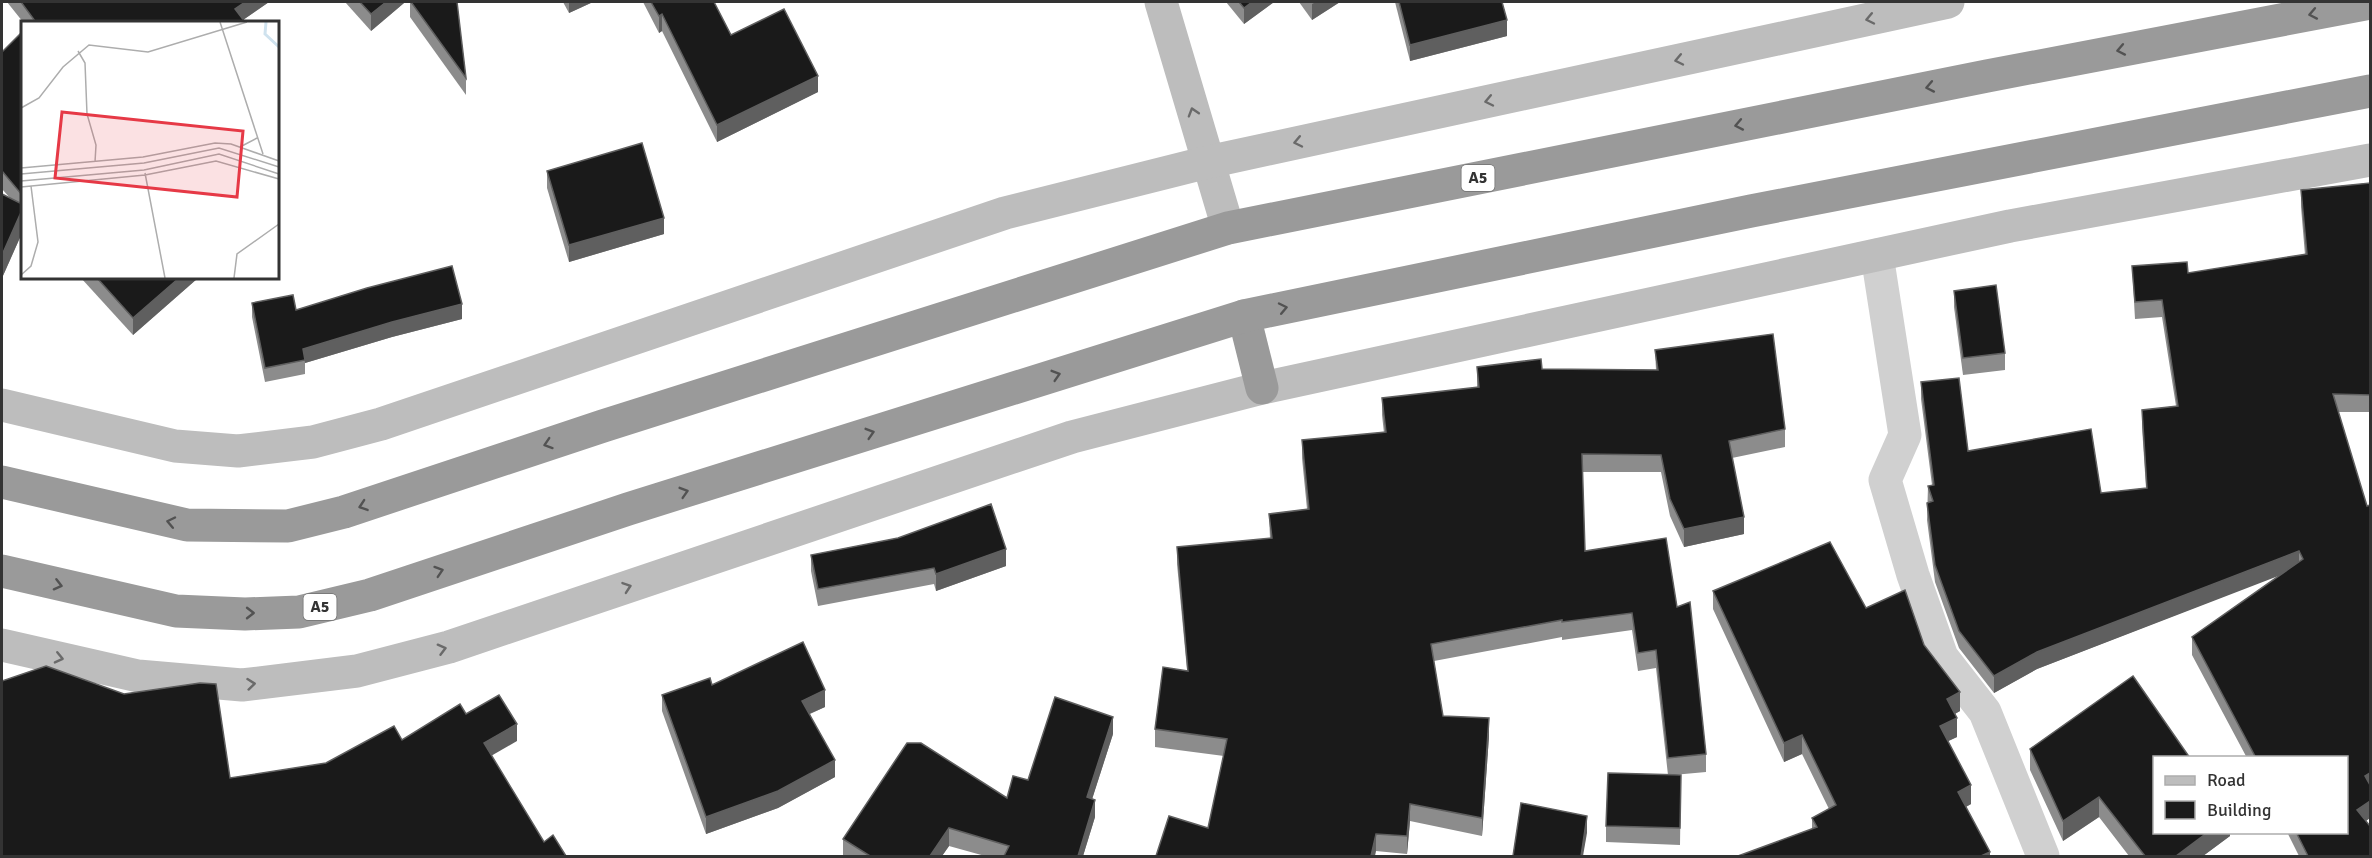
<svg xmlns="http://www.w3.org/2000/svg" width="2372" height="858" viewBox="0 0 2372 858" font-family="Signika,sans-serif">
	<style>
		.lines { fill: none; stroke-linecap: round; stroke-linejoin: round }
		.street { stroke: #d0d0d0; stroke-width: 33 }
		.secondary { stroke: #bdbdbd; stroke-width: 33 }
		.highway { stroke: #9a9a9a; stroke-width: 33 }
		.wall { fill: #8c8c8c }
		.shaded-wall { fill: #5f5f5f }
		.building { fill: #1a1a1a; stroke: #5f5f5f; stroke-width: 1.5 }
		.oneway { stroke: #525252 }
		.oneway2 { stroke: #6a6a6a }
		.labels { text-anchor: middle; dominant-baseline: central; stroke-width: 6; stroke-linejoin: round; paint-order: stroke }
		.shield { fill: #fff; stroke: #707070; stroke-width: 1.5 }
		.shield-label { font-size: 16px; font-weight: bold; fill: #333 }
		.inset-river { fill: none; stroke: #cfe2ee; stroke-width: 3 }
		.inset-road { fill: none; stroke: #adadad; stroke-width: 1.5 }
		.view { fill: #e63946; fill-opacity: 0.15; stroke: #e63946; stroke-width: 3 }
		.inset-edge { fill: none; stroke: #333; stroke-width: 3 }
	</style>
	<rect width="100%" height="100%" fill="#fff"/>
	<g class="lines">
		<path class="street" d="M1877 255 1905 435 1885 480 1913 575 1942 657 1985 712 2043 856"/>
		<g class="secondary">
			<path d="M1161 2 1228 228"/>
			<path d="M2 405 175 446 238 451 313 442 381 424 1005 213 1208 162 1948 2"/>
			<path d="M2 645 138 676 242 685 357 671 449 647 1072 437 1262 388 2010 226 2370 160"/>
		</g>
		<g class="highway">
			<path d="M1244 316 1262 388"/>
			<path d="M2 482 187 525 288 526 344 512 603 426 1228 228 1987 76 2370 3"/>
			<path d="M2 571 176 611 245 614 299 612 370 595 628 509 1244 316 1751 211 2370 91"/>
		</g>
	</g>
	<g class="wall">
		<path d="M7 2H269L243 20 245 22H23Z"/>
		<path d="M345 2H404V3L371 31Z"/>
		<path d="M410 2H457L466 78V95L410 17Z"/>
		<path d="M563 2H593L569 13Z"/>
		<path d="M643 2H714L731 35 818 92 717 142 662 31 659 33Z"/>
		<path d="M1226 2H1274L1244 24Z"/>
		<path d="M1299 2H1340L1312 20Z"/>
		<path d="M1395 2H1502L1507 36 1410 61Z"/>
		<path d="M22 32V233L2 278 10 198 2 189V52Z"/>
		<path d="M547 171 664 234 569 262 547 188Z"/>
		<path d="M2370 183V412H2338L2370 818 2366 821 2370 856H2299L2287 832H2346V758H2247L2192 655V637L2281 574 2037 669 1994 693 1959 648 1935 582 1927 520 1928 486 1932 485 1921 399V382L1968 451 2101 493 2146 488 2142 427V410L2176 406 2162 317 2135 319 2132 266 2188 273 2305 255 2301 207V190Z"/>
		<path d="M81 278H198L133 335Z"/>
		<path d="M1954 291 2005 353V370L1963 375 1954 307Z"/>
		<path d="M252 303 296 310 462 319 392 337 305 363V374L265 382 252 317Z"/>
		<path d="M1655 350 1785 429V447L1732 458 1744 534 1684 547 1670 516 1661 472H1582L1585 551 1677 607 1706 754V772L1673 775H1681L1680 845 1606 842V826L1668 775 1656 668 1638 671 1632 630 1562 640V637L1434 661 1443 716 1489 736 1482 836 1410 821 1407 854 1376 851 1208 828 1224 756 1155 747V729L1187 670 1177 564V547L1270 539 1269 514 1307 509 1302 458V440L1384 433 1382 415V398L1477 388V367L1542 369 1656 370Z"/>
		<path d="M811 555 1006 566 936 591 934 584 818 606 811 571Z"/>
		<path d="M1713 591 1866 608 1924 645 1960 711 1955 714 1957 737 1948 741 1971 804 1966 807 1990 856 1812 829V818L1829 809 1802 754 1784 762 1713 609Z"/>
		<path d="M712 685 825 707 810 714 835 777 778 808 706 834 662 711V695Z"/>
		<path d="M1113 734 1092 799 1095 817 1083 856H985L949 846 942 856H843V839L1007 798 1028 780Z"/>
		<path d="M2030 749 2230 832V836L2203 856H2129L2099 817 2063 841 2030 770Z"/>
	</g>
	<g class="shaded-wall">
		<path d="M245 2H269L240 22 235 9Z"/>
		<path d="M386 2H404V3L371 31V14Z"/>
		<path d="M569 2H593L569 13Z"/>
		<path d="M1252 2H1274L1244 24V8Z"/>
		<path d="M1316 2H1340L1312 20V4Z"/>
		<path d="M662 14V31L659 33V16Z"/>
		<path d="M1507 20V36L1410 61V45Z"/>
		<path d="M818 76V92L717 142V125Z"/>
		<path d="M22 210V233L2 278V255Z"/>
		<path d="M664 218V234L569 262V245Z"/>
		<path d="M179 278H198L133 335V318Z"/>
		<path d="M462 304V319L392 337 305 363 303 349 392 322Z"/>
		<path d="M1744 517V534L1684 547V529Z"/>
		<path d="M1006 549V566L936 591V574Z"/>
		<path d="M2299 551V568L2037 669 1994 693V676L2037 652Z"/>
		<path d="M825 690V707L802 717V701Z"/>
		<path d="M1960 692V711L1947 718V699Z"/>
		<path d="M1113 717V734L1087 815V797Z"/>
		<path d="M1489 718V736L1482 836V818Z"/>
		<path d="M1957 718V737L1940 745V726Z"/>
		<path d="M517 724V741L484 760V743Z"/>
		<path d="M1802 735V754L1784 762V743Z"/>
		<path d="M835 760V777L778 808 706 834V817Z"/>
		<path d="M2370 773V790L2365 776Z"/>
		<path d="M1971 785V804L1958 811V792Z"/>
		<path d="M2099 797V817L2063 841V821Z"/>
		<path d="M1095 800V817L1083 856H1078Z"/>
		<path d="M2370 801V818L2357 827V810Z"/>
		<path d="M1410 804V821L1407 854V836Z"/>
		<path d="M1587 816V833L1583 856H1581Z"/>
		<path d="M949 828V846L942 856H930Z"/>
		<path d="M2208 832H2230V836L2203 856H2176Z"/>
		<path d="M1376 834V851L1375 856H1371Z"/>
		<path d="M1990 852V856H1981Z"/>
	</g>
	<g class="building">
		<path d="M21 2H245L235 9 245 22H33L35 21Z"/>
		<path d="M360 2H386L371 14Z"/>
		<path d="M411 2H457L466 78Z"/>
		<path d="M651 2H714L731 35 784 9 818 76 717 125 662 14 659 16Z"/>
		<path d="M1239 2H1252L1244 8Z"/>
		<path d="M1399 2H1502L1507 20 1410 45Z"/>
		<path d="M22 32V195L2 171V52Z"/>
		<path d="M642 143 664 218 569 245 547 171Z"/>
		<path d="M2370 183V395L2333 394 2367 506 2370 505V773L2365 776 2370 785V801L2357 810 2370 826V856H2308L2296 832H2346V758H2256L2192 637 2303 559 2299 551 2037 652 1994 676 1959 631 1935 565 1927 503 1933 501 1928 486 1934 485 1921 382 1959 378 1968 451 2091 429 2101 493 2147 488 2142 410 2178 406 2162 300 2135 302 2132 266 2187 262 2188 273 2307 254 2301 190Z"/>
		<path d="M2 194 22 204V210L2 255Z"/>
		<path d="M452 266 462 304 392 322 303 349 305 360 265 368 252 303 293 295 296 310 367 288Z"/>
		<path d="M97 278H179L133 318Z"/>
		<path d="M1996 285 2005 353 1963 358 1954 291Z"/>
		<path d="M1773 334 1785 429 1729 441 1744 517 1684 529 1670 499 1661 455 1582 454 1585 551 1666 538 1677 607 1690 602 1706 754 1668 758 1656 650 1638 653 1632 613 1562 622V620L1431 644 1443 716 1489 718 1482 818 1410 804 1407 836 1376 834 1371 856H1156L1169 816 1208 828 1227 739 1155 729 1163 667 1188 671 1177 547 1272 538 1269 514 1309 509 1302 440 1386 432 1382 398 1479 387 1477 367 1541 359 1542 369 1658 370 1655 350Z"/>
		<path d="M991 504 1006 549 936 574 934 568 818 589 811 555 898 538Z"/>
		<path d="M1830 542 1866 608 1905 590 1924 645 1960 692 1947 699 1957 718 1940 726 1971 785 1958 792 1990 852 1981 856H1738L1817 827 1812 818 1836 805 1802 735 1784 743 1713 591Z"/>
		<path d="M803 642 825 690 802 701 835 760 778 791 706 817 662 695 710 678 712 685Z"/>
		<path d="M46 666 124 694 200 683 216 684 230 778 326 763 394 726 402 740 460 704 466 714 499 695 517 724 484 743 544 842 553 835 566 856H2V681Z"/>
		<path d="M2133 676 2190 758H2154V832H2208L2176 856H2145L2099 797 2063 821 2030 749Z"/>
		<path d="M1055 697 1113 717 1087 797 1095 800 1078 856H1004L1009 846 949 828 930 856H870L843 839 907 743H921L1007 798 1013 776 1028 780Z"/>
		<path d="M1608 773 1681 775 1680 828 1606 826Z"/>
		<path d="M1521 803 1587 816 1581 856H1513Z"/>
	</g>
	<defs><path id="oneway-chevron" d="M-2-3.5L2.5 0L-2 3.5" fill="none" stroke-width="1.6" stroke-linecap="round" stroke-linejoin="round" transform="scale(1.5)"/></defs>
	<g class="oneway">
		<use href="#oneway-chevron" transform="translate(2313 14) rotate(169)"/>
		<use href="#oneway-chevron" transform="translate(2121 50) rotate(169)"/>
		<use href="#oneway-chevron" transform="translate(1930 87) rotate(169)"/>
		<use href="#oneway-chevron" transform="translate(1739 125) rotate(169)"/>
		<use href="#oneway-chevron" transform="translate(1283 308) rotate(-12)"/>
		<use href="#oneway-chevron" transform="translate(1056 375) rotate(-17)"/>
		<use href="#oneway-chevron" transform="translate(870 433) rotate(-17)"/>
		<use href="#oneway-chevron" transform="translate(548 444) rotate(162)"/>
		<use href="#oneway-chevron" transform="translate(684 492) rotate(-17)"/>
		<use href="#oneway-chevron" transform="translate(363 506) rotate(161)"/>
		<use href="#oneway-chevron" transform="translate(171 522) rotate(-168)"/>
		<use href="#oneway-chevron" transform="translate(439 571) rotate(-18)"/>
		<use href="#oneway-chevron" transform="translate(58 585) rotate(14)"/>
		<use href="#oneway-chevron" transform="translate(250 613)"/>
	</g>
	<g class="oneway2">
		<use href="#oneway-chevron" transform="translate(1870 19) rotate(168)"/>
		<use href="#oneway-chevron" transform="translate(1679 60) rotate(168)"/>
		<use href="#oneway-chevron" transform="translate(1489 101) rotate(168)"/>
		<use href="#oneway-chevron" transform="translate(1193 112) rotate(-107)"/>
		<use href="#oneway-chevron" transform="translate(1298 142) rotate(168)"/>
		<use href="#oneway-chevron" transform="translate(627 587) rotate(-19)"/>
		<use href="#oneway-chevron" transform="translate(442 649) rotate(-15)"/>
		<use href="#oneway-chevron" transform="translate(59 658) rotate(13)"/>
		<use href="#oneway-chevron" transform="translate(251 684) rotate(-6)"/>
	</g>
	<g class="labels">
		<g class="shield">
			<rect x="1461.5" y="165" width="33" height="26" rx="4.5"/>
			<rect x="303.5" y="594" width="33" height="26" rx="4.5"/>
		</g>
		<g class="shield-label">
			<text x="1478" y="178">A5</text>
			<text x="320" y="607">A5</text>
		</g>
	</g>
	<g transform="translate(21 21)">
		<rect width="258" height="258" fill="#fff"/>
		<path class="inset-river" d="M245 1 244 13 258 26"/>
		<path class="inset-road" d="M199 1 242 133M57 30 64 42 66 93 75 124 74 141M0 87 18 77 42 46 68 24 127 31 226 1M219 126 236 117M0 147 122 136 194 122 210 123 258 140M124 152 144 257M0 153 123 142 198 127 258 146M0 160 123 149 198 133 258 153M0 166 124 154 195 140 258 158M0 254 10 245 17 221 10 165M213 257 216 233 258 203"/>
		<path class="view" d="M41 91 222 110 216 176 34 157Z"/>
		<rect width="258" height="258" class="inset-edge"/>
	</g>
	<rect width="2372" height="858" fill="none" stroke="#333333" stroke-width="6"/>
	<rect x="2153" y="756" width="195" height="78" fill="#ffffff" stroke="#adadad" stroke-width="1.5"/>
	<rect x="2165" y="776" width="30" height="9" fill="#bdbdbd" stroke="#adadad" stroke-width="1.5"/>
	<text x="2207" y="786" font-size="18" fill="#333333">Road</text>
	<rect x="2165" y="801" width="30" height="18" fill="#1a1a1a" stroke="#adadad" stroke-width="1.5"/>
	<text x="2207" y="816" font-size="18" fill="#333333">Building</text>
</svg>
